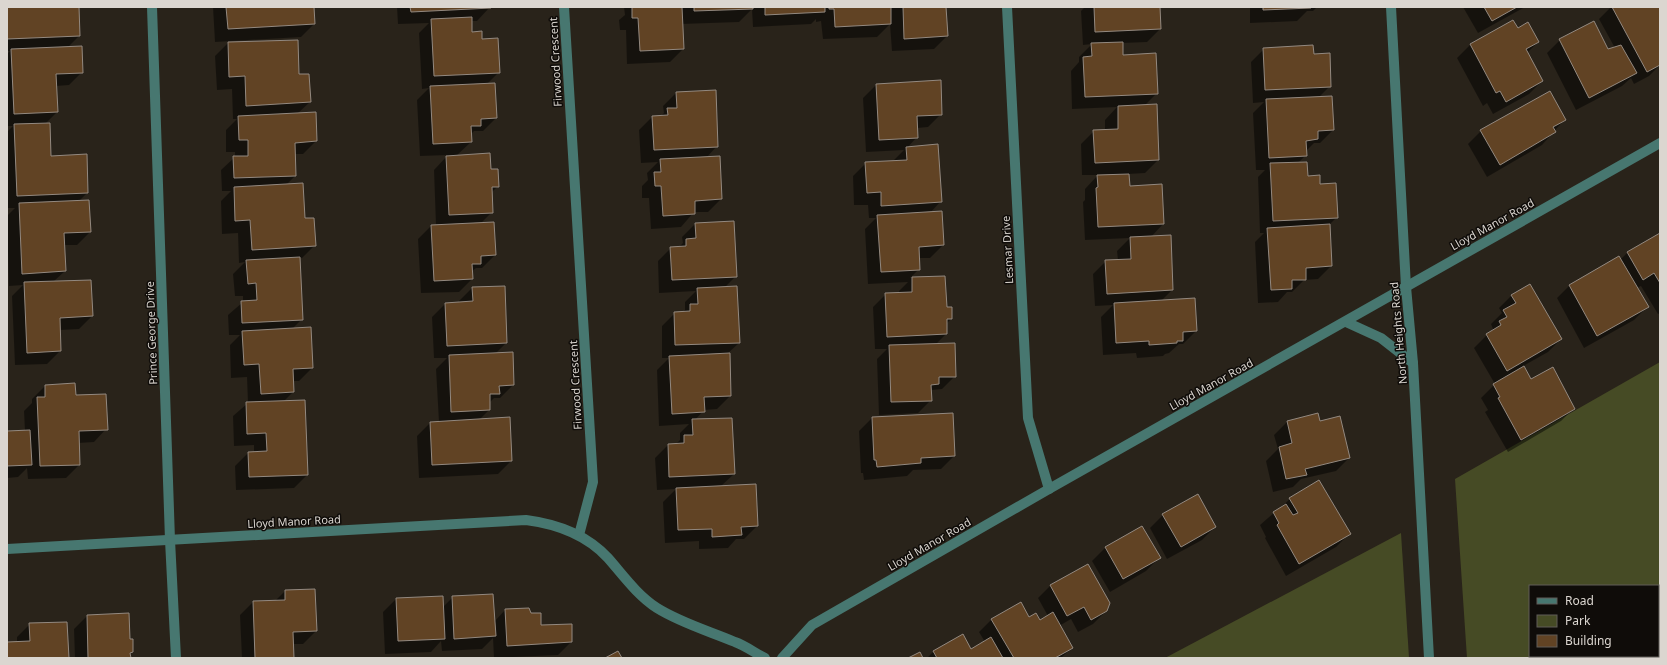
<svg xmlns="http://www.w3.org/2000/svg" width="1667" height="665" viewBox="0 0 1667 665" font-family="'Noto Sans',sans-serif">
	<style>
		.green { fill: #464b25; fill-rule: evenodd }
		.shadow { fill: #0007 }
		.building { fill: #614324; stroke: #938980 }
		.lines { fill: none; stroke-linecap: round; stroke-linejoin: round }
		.minor { stroke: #477770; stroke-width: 10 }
		.labels { text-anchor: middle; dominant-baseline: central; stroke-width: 3; stroke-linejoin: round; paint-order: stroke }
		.street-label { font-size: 11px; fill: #dbd6d0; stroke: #0f0c09 }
	</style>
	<rect width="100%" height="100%" fill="#29231a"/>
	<g class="green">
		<path d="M1660 362V658H1467L1455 479ZM1530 586H1658V656H1530Z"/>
		<path d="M1401 533 1409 658H1165Z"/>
	</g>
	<g class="shadow">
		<path d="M7 7H78L79 36 68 47 82 72 69 85 56 86 57 112 45 124 50 157 87 193 78 202 90 232 77 245H64L65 271 53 282 92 316 79 329 60 330V351L47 364 15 365 12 296 23 285 9 286 7 216 15 208H7V132L13 126H7V54L10 51H7Z"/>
		<path d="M213 7H313L314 24 301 37 215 42Z"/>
		<path d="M397 7H490L477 21H471V33L481 40 499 72 487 84 496 118 483 131H474L471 134V142L456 156 490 170 498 186 492 192V212L481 223 495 255 482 268H476L471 272 472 279 459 292 421 293 418 239 431 226 436 225 434 170 448 155 420 156 417 100 429 88 422 89 419 33 429 23 398 24Z"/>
		<path d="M624 7H945L947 36 934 49 892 51 890 24 877 37 823 39 821 21 816 22V19L811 24 753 27 752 9 739 22 681 24 683 49 670 62 627 64 626 30H620L619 20 625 15Z"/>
		<path d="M1085 7H1159L1160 29 1147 42 1122 43V56L1157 93 1144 106 1158 160 1145 173 1128 174 1129 187 1163 224 1151 237 1172 290 1161 301 1196 331 1183 344H1179L1169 353 1165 354 1163 356 1137 358 1136 353 1103 355 1101 317 1113 305 1095 306 1093 274 1106 261 1118 260 1117 251 1130 238 1085 240 1083 202 1085 200V189L1098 175H1082L1081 144 1094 131 1105 130V120L1117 107 1072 109 1071 71 1079 62V57L1092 44 1083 45 1081 11Z"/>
		<path d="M1250 7H1317L1313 11H1307L1297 21 1250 23Z"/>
		<path d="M1463 7H1525L1478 33Z"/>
		<path d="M1611 7H1657L1660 12V65L1649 76 1634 84 1631 78 1622 86 1576 110 1547 53 1560 40 1607 50 1615 48 1599 19Z"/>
		<path d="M1517 29 1538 42 1527 53 1542 81 1529 94 1493 114 1487 103 1483 106 1457 58 1470 45Z"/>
		<path d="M228 43 298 75 310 102 297 114 316 141 303 154H294L295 176 286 185 304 219 315 245 302 258H299L302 319 292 329 312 368 299 381H292L293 392 283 402 307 475 294 488 236 490 235 466 248 453H254V445L234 446 233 416 248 403 247 377 231 378 230 345 240 335H229L228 315 243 302V296H235L233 274 245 262 239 263 238 233 222 234 221 201 231 191H222L221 170 235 157V152H226V130L237 119H233L232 89 217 90 215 56Z"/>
		<path d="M1264 49 1313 55 1330 86 1319 97 1333 130 1320 143H1314L1306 151V155L1298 163 1307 177 1319 185 1337 217 1329 225 1331 266 1318 279 1304 280 1292 292H1287L1278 302 1258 303 1255 242 1264 233H1260L1258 177 1265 170H1256L1253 113 1264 102 1253 103 1251 62Z"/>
		<path d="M876 85 941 114 928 127 917 128V137L907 148 941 201 930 213 943 245 930 258H919V269L910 278 944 277 946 308 951 319 946 324V334L936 344 955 376 942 389 932 390 930 392 931 400 918 413 879 415 877 359 887 349H875L873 307 886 294 899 293V291L908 282 868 284 865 229 876 218H869L868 205H854L853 176 866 163 893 161 904 150 866 152 863 98Z"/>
		<path d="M676 93 717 146 707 157 721 199 708 212H694L681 227 651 229 649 198H642V186L648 180 647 173 658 162 641 163 639 130 652 117H660L664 113 663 106Z"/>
		<path d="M1565 119 1542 145 1487 177 1468 144 1481 131Z"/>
		<path d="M695 224 736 276 724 288 739 343 727 354H729L730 396 717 409 704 410 695 420 734 474 721 486 757 526 744 539H736L728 548 699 549V541L665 543 663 502 676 489 657 490 655 458 668 445 676 444 680 440V433L689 424 659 426 657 370 669 358H662V326L675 313H682L685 310V302L696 291 659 293 658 261 671 248H678L683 243 682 237Z"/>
		<path d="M1660 234V313L1658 314 1641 286 1636 288 1647 307 1634 320 1584 348 1557 298 1570 285 1620 260 1627 253Z"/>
		<path d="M472 288 506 343 496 353 513 385 500 398H494L489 403V410L479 420 509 418 511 461 498 474 419 478 417 436 430 423 439 422 436 369 447 358H434L432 317 445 304 459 303V301Z"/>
		<path d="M1512 295 1561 339 1548 352 1523 366 1531 380 1574 408 1561 421 1508 452 1485 412 1488 410 1481 398 1495 384 1474 348 1493 329 1491 324 1502 313 1499 308Z"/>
		<path d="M45 386 75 396 106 429 94 442 78 443 79 465 66 478 28 479 27 468 18 477 7 478V432L25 431 24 411 32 403V399Z"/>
		<path d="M872 418 954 456 941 469 913 470 907 476 864 480 863 473H861L859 431Z"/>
		<path d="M1287 422H1320L1349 458 1336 471 1301 479 1293 487 1273 492 1266 461 1278 449 1274 435Z"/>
		<path d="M1197 495 1215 527 1202 540 1167 559 1150 528 1163 515Z"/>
		<path d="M1290 499 1349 534 1336 547 1286 576 1265 538 1266 537 1260 525Z"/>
		<path d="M1142 527 1159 558 1146 571 1110 592 1092 561 1105 548Z"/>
		<path d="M1051 585 1106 611 1093 624 1078 632 1071 619 1059 626 1071 648 1061 658H927L934 651 971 650 985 642 979 632 992 619 1029 618 1039 621 1048 616 1038 598Z"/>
		<path d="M285 591 316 631 303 644H292L293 658H242L240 615 253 602 275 601Z"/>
		<path d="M453 597 494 622 505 610 530 614 540 627 571 642 558 655 494 658 493 638 482 649 442 651 441 641 431 652 385 654 383 612 396 599 442 608Z"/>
		<path d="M128 614 129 640 132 652 129 654 130 658H75L74 629 87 616Z"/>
		<path d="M30 624 68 658H7V643L17 642V637Z"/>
	</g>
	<g class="building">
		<path d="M7 7H79L80 36 7 39Z"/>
		<path d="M226 7H314L315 24 228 29Z"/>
		<path d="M410 7H491V8L411 12Z"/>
		<path d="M632 7H682L684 49 640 51 638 18H632Z"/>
		<path d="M694 7H753V9L694 11Z"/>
		<path d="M765 7H825V12L765 15Z"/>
		<path d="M829 7H891V24L835 27 834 9H829Z"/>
		<path d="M903 7H946L948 36 904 39Z"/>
		<path d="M1094 7H1160L1161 29 1095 32Z"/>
		<path d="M1263 7H1311V8L1263 10Z"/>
		<path d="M1484 7H1517L1492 21Z"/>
		<path d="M1612 7H1659L1660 10V65L1647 72Z"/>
		<path d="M472 17V32L482 31V39L498 38 500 73 434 76 431 19Z"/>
		<path d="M1513 20 1518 28 1528 22 1539 42 1526 49 1543 81 1506 102 1500 91 1496 93 1470 44Z"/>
		<path d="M1594 21 1608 49 1621 45 1637 73 1589 98 1559 39Z"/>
		<path d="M298 40 299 74H309L311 102 246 106 245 76 229 77 228 42Z"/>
		<path d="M1123 42V55L1156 53 1158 94 1085 97 1083 57 1092 56 1091 43Z"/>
		<path d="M1313 45 1314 54 1330 53 1331 87 1265 90 1263 48Z"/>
		<path d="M82 46 83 73 56 74 58 112 14 114 11 49Z"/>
		<path d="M941 80 942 115 917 116 918 138 879 140 876 84Z"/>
		<path d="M495 83 497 118 481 119V126H471L472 142 433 144 430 86Z"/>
		<path d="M716 90 718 147 654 150 652 116 668 115 667 108H677L676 92Z"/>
		<path d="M1550 91 1566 120 1553 127 1556 132 1500 165 1480 130Z"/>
		<path d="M1332 96 1334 130 1318 131V139L1306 141 1307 156 1269 158 1266 99Z"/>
		<path d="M1157 104 1159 160 1095 163 1093 130 1118 129V106Z"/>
		<path d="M316 112 317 141 295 143 296 176 234 178 233 156H248V140H239L238 116Z"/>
		<path d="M50 123 51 156 87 154 88 193 17 196 14 124Z"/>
		<path d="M938 144 942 202 881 206V192L867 193 865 162 907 160 906 147Z"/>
		<path d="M490 153 491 169H498L499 187H492L493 213 449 215 446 156Z"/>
		<path d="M720 156 722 199 695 201V214L663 216 661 186H655L654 172H661L660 159Z"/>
		<path d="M1307 162 1308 176 1320 175V184L1336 183 1338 218 1273 221 1270 163Z"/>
		<path d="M1129 174 1130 186 1162 184 1164 224 1098 227 1096 188 1098 187 1097 175Z"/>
		<path d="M303 183 305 218H314L316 246 252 250 250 220 235 221 234 187Z"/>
		<path d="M89 200 91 232 64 233 66 271 22 274 19 203Z"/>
		<path d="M942 211 944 245 919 247 920 270 881 272 877 215Z"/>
		<path d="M734 221 737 277 672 280 670 247 686 246V239L696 238 695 223Z"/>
		<path d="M494 222 496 255 481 256V264H472L473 279 434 281 431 225Z"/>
		<path d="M1330 224 1332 266 1306 268V280H1292V289L1271 290 1267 228Z"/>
		<path d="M1660 233V283L1654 273 1643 280 1627 252Z"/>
		<path d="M1171 235 1173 290 1107 294 1105 260 1131 259 1130 237Z"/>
		<path d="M1619 256 1649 307 1597 336 1569 285Z"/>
		<path d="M300 257 303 320 242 323 241 301 257 300 256 283 248 284 246 260Z"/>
		<path d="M945 276 947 307H952V319H947V334L887 337 885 293 912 292V277Z"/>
		<path d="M91 280 93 316 60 318 61 351 27 353 24 282Z"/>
		<path d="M1530 284 1562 339 1507 371 1486 334 1501 325 1499 321 1507 317 1503 310 1516 303 1511 295Z"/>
		<path d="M505 286 507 343 447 346 445 303 473 301 472 287Z"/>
		<path d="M737 286 740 343 675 345 674 312 690 311V304H698L697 288Z"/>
		<path d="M1195 298 1197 331 1183 332V341H1177V343L1149 345V341L1116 343 1114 303Z"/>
		<path d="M311 327 313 368 293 369 294 392 261 394 259 364 244 365 242 331Z"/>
		<path d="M955 343 956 377H939V384L931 385 932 401 891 402 889 345Z"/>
		<path d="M513 352 514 385 499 386 500 394H490V410L451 412 449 355Z"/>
		<path d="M730 353 731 396 704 397 705 412 672 414 669 356Z"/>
		<path d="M1524 366 1531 379 1553 367 1575 409 1521 440 1498 398 1500 397 1493 384Z"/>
		<path d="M75 383 76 395 106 394 108 430 79 431 80 465 40 466 37 397H45V385Z"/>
		<path d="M305 400 308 475 249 477 248 452 267 451 266 433 247 434 246 402Z"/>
		<path d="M953 413 955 456 921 458V463L877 467 876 460H874L872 417Z"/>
		<path d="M1318 413 1320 421 1340 416 1350 458 1305 469 1307 475 1286 479 1279 447 1292 443 1287 421Z"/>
		<path d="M510 417 512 461 432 465 430 422Z"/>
		<path d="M732 418 735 474 669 477 668 444 684 443V435H693L692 419Z"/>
		<path d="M30 430 32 465 7 466V431Z"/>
		<path d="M1319 480 1351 534 1299 564 1277 525 1279 523 1273 512 1286 504 1293 515 1298 513 1289 498Z"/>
		<path d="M756 484 758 526 741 527 742 535 712 537V529L678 530 676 488Z"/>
		<path d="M1198 494 1216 527 1181 547 1162 514Z"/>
		<path d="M1142 526 1161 558 1123 579 1105 547Z"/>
		<path d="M1088 564 1110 603 1107 611 1091 620 1084 607 1067 616 1050 585Z"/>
		<path d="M315 589 317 631 293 632 294 658H255L253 601 285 600V590Z"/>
		<path d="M493 594 496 636 454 639 452 596Z"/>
		<path d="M443 596 445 639 398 641 396 598Z"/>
		<path d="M1021 602 1029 617 1036 613 1040 620 1053 612 1073 648 1055 658H1014L991 619Z"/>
		<path d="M529 608 531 613H541V625L572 624V642L507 646 505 609Z"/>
		<path d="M129 613 130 639H133V652L130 653 131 658H88L87 615Z"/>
		<path d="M67 622 69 658H7V642L30 641 29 623Z"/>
		<path d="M963 634 971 649 991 637 1003 658H937L933 651Z"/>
		<path d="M618 651 622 658H605Z"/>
		<path d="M920 652 923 658H908Z"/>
	</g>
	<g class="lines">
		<g class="minor">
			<path d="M152 7 170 540 176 658"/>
			<path d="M564 7 593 482 579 535"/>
			<path d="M1007 7 1028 418 1049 489"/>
			<path d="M1391 7 1406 287 1413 363 1429 658"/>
			<path d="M1346 322 1381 338 1413 363"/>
			<path d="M7 549 526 520C557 524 586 534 608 558 623 575 637 595 657 608 681 623 709 631 735 642 746 646 755 653 765 658"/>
			<path d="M782 658 812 625 1049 489 1660 143"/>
		</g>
	</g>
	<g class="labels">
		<g class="street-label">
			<text transform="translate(555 62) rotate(-93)">Firwood Crescent</text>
			<text transform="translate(1492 224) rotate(-29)">Lloyd Manor Road</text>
			<text transform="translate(1007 250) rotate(-93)">Lesmar Drive</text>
			<text transform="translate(151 333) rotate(-92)">Prince George Drive</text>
			<text transform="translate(1398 333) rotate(-95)">North Heights Road</text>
			<text transform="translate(1211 384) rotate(-29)">Lloyd Manor Road</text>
			<text transform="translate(575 385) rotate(-93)">Firwood Crescent</text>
			<text transform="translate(294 521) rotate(-3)">Lloyd Manor Road</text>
			<text transform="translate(929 544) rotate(-30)">Lloyd Manor Road</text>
		</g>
	</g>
	<rect width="1667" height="665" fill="none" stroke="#dbd6d0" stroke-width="16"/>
	<rect x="1529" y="585" width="130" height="72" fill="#0f0c09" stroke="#615d59"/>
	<rect x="1537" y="598" width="20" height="6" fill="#477770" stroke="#615d59"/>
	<text x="1565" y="605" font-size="12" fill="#dbd6d0">Road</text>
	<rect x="1537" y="615" width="20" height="12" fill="#464b25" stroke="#615d59"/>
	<text x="1565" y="625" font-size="12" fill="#dbd6d0">Park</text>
	<rect x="1537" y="635" width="20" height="12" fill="#614324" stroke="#615d59"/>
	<text x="1565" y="645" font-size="12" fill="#dbd6d0">Building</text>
</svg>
